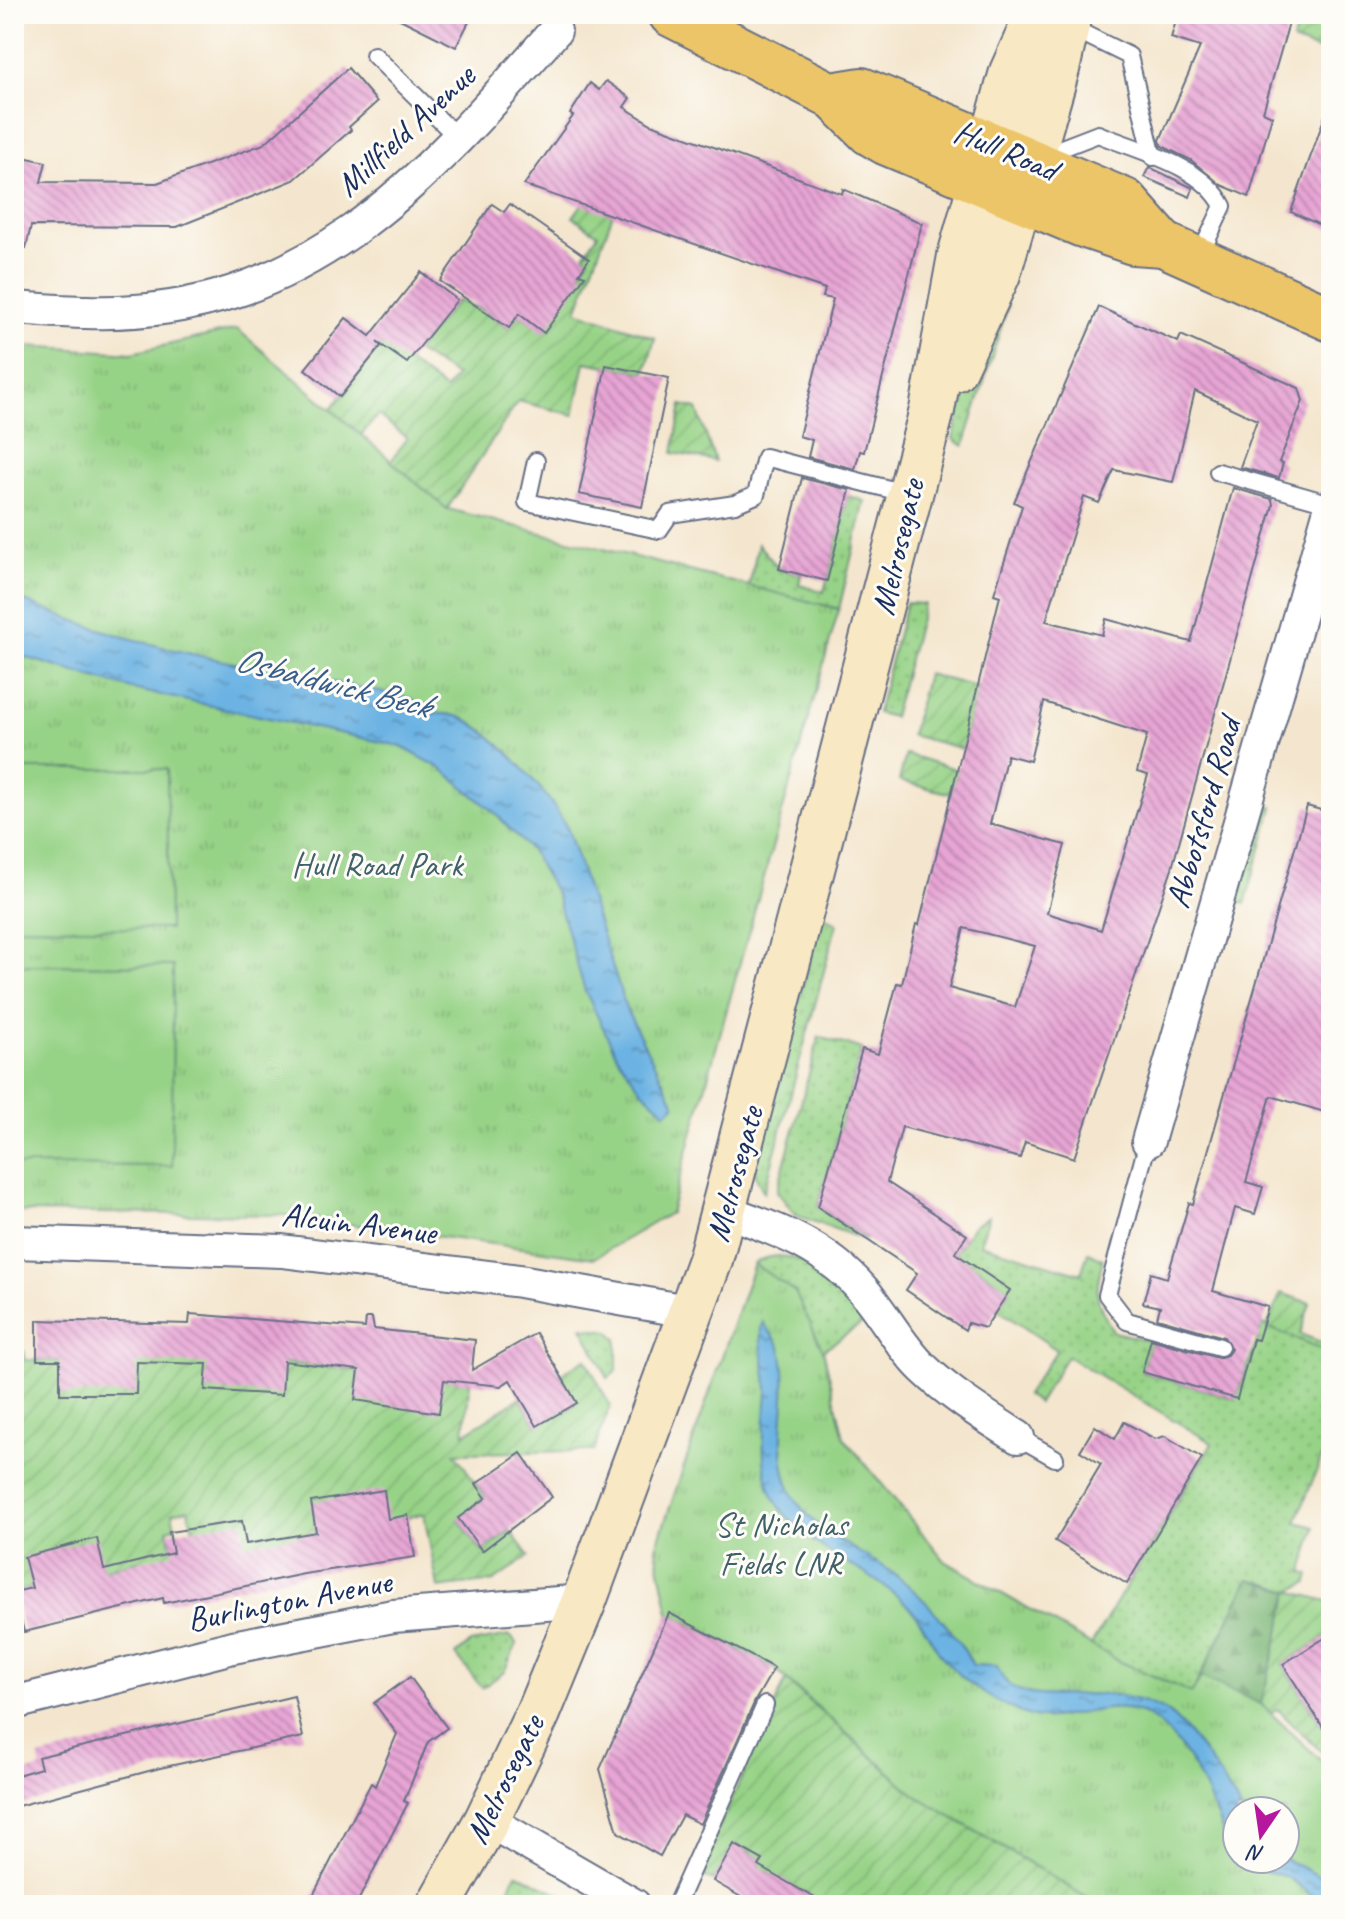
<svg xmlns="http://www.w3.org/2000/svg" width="1345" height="1919" viewBox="0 0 1345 1919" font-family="Caveat,sans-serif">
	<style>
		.grass { fill: url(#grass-dots); stroke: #598172; stroke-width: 2 }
		.forest { fill: url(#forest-firs); stroke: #4a7269; stroke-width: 2 }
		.park { fill: url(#park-tufts); stroke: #598172; stroke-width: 2; fill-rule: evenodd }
		.garden { fill: url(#garden-furrows); stroke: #598172; stroke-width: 2 }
		.pitch { fill: #97d387; stroke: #598172; stroke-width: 2 }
		.water { fill: url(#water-ripples); stroke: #4471a0; stroke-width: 2 }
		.building { fill: url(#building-back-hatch); fill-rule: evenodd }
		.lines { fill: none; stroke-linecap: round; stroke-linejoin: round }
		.lane-casing { stroke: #676f85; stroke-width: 20 }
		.street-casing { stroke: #676f85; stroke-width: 36 }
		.secondary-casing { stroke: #676f85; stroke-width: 48 }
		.primary-casing { stroke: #676f85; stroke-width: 48 }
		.lane { stroke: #fff; stroke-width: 16 }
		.street { stroke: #fff; stroke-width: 32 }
		.secondary { stroke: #f8e8c3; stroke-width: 44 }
		.primary { stroke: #edc569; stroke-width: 44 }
		.labels { text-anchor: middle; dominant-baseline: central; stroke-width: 6; stroke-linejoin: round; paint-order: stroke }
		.street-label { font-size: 34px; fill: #1b2f5e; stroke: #fdfcf7 }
		.park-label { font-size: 34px; fill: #40606a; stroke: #fdfcf7 }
		.water-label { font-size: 36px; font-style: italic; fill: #375d8d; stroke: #fdfcf7 }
	</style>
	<defs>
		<pattern id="grass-dots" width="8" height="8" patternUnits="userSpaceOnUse" patternTransform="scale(2)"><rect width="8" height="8" fill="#97d387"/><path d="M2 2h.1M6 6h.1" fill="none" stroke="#82b577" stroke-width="1.8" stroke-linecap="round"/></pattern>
		<pattern id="forest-firs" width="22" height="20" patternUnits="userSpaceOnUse" patternTransform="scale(2)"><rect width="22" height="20" fill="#79b574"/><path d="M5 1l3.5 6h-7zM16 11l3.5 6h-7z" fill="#629462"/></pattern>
		<pattern id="park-tufts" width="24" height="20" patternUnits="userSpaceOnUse" patternTransform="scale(2)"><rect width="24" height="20" fill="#97d387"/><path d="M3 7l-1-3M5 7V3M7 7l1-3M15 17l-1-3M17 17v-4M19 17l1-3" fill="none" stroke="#82b577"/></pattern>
		<pattern id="garden-furrows" width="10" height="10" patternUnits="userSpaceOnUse" patternTransform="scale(2)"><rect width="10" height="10" fill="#97d387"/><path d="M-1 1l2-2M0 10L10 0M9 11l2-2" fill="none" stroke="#82b577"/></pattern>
		<pattern id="water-ripples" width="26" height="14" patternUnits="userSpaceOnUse" patternTransform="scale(2)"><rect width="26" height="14" fill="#6cb3e3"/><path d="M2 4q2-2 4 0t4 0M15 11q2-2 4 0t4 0" fill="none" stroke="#5892bb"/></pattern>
		<pattern id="building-back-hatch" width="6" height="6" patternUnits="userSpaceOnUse" patternTransform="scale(2)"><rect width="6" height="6" fill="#e7a4d4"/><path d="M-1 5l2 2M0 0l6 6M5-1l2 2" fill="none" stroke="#ba86af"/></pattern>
	</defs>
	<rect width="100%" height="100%" fill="#fdfcf7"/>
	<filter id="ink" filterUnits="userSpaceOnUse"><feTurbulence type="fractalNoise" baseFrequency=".0125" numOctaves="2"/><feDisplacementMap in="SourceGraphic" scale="16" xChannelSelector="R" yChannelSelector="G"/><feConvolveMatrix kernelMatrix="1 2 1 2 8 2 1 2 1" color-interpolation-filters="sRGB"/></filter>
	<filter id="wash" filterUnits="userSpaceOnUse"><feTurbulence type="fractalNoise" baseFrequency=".006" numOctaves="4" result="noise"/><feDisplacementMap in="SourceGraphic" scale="32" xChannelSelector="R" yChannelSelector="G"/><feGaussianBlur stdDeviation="1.8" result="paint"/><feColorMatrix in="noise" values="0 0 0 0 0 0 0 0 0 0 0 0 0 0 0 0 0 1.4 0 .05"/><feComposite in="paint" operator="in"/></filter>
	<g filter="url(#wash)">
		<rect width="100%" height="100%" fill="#f4e6ce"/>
		<g class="grass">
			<path d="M1008 305 964 446 953 439 982 331Z"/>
			<path d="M848 496 865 501 839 609 749 587 758 544 779 569 801 574 799 585 824 592Z"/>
			<path d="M906 603 924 604 893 717 877 713Z"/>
			<path d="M1260 803 1273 807 1245 904 1232 899Z"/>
			<path d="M822 915 837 923 764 1193 753 1170Z"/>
			<path d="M819 1037 862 1049 818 1207 866 1240 795 1215 777 1191Z"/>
			<path d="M989 1216 980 1244 1081 1274 1088 1252 1103 1259C1094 1293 1095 1303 1114 1332L1151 1341 1142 1372 1236 1399 1263 1324 1331 1353V1435L1296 1522 1315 1527 1303 1572 1310 1575 1308 1583 1290 1591 1249 1579 1192 1693 1241 1811 1236 1801 1099 1905 915 1795 774 1668 669 1613 656 1548 754 1264C792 1237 849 1289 872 1317L823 1350 844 1438 945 1561 1091 1645 1212 1443 1067 1356 1038 1403 1026 1395 1057 1350 997 1309 1010 1290 955 1253 974 1225Z"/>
			<path d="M582 1327 609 1331 617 1339V1371L608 1378Z"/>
			<path d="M510 1636 517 1644 504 1672 482 1688 456 1655 470 1643Z"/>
			<path d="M516 1873 560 1894 531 1905H502Z"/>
		</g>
		<path class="forest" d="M1249 1579 1290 1591 1261 1704 1331 1770 1285 1811 1192 1693Z"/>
		<g class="park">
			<path d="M237 329 448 509 839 609 670 1213 594 1258 283 1215 14 1212V345L132 353Z"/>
			<path d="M754 1264 795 1292 823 1350 844 1438 945 1561 1121 1662 1192 1693 1201 1677 1261 1704 1331 1770V1905H1099L915 1795 774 1668 669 1613 656 1548ZM1237 1811H1285V1859H1237Z"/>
		</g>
		<g class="garden">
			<path d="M1283 14H1331V55L1293 41 1297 25 1283 19Z"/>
			<path d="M590 193 615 208 577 311 655 338 645 373 585 362 574 415 518 401 447 509 391 461 407 438 378 415 361 435 331 409 383 343 446 390 456 376 416 351 457 300 484 311 508 328 519 314 544 332 589 259 584 255 598 234 573 217Z"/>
			<path d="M682 405 697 409 715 461 673 453Z"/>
			<path d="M927 674 1010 696 1006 714 973 706 963 749 911 735Z"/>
			<path d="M906 754 958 770 952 794 899 781Z"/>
			<path d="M1281 1293 1310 1303 1300 1334 1331 1346V1353L1267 1327Z"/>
			<path d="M14 1351H24L25 1360 276 1362 470 1382 464 1434 520 1398 537 1426 576 1403 560 1374 586 1359 610 1406 594 1451 455 1453 486 1498 458 1519 482 1551 510 1531 529 1556 494 1581 438 1588 424 1514 199 1555 188 1509 172 1513 175 1527 168 1529 172 1549 180 1548 183 1559 141 1567 138 1561 14 1592Z"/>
			<path d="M1290 1591 1331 1602V1634L1283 1664 1320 1723 1331 1717V1761L1277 1709 1271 1713 1261 1704Z"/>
			<path d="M786 1680 915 1795 1099 1905H827L759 1867 762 1860 735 1844 713 1881 698 1873Z"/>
		</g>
		<g class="pitch">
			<path d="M14 769H167L169 929 14 927Z"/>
			<path d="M14 965 173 966 172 1166 14 1165Z"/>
		</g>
		<g class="water">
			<path d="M14 596C140 655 277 668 412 699L428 713C440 714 453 713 465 719 500 738 550 794 568 830L627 1011 675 1104 666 1113 641 1089 618 1058 585 991 556 894 532 852 495 813 442 769 400 746 132 689 14 654Z"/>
			<path d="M763 1322C768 1331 777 1339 780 1347 794 1395 769 1446 792 1493 812 1534 863 1550 897 1576 926 1599 956 1633 973 1665L997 1666C1010 1708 1069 1693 1102 1694 1119 1694 1146 1701 1162 1709 1186 1722 1228 1785 1241 1811H1237V1859H1285L1331 1882V1905H1325L1287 1877 1234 1862C1216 1814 1197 1753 1154 1720 1117 1691 1064 1727 1030 1716 998 1705 961 1682 941 1655 927 1636 925 1623 907 1605 866 1564 793 1547 770 1489 759 1460 765 1422 767 1392 768 1371 756 1338 763 1322Z"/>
		</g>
		<g id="blocks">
			<g class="building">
				<path d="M390 14H473L456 47Z"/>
				<path d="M1178 14H1258L1289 23 1263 112 1272 116 1249 197 1221 185 1191 160 1162 146 1160 140 1200 47 1171 38Z"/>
				<path d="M348 68 377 102 349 127 351 130 294 180 177 227 31 226 26 248 14 246V155L46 162 41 182 157 183 264 144Z"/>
				<path d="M606 81 630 98 624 107 651 124 842 194 843 189 922 223 864 452 860 451 855 469 808 457 812 440 799 436 833 299 823 297 825 289 524 185 573 116 570 114 590 83 599 90Z"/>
				<path d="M1327 110H1331V230L1291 212Z"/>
				<path d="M1149 167 1193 188 1190 197 1144 177Z"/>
				<path d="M492 204 504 212 510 204 589 259 579 274 585 276 544 333 519 314 509 328 440 281Z"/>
				<path d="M421 272 457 300 407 363 377 342 381 346 340 397 305 369 346 318 370 336Z"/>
				<path d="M1099 307 1178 342 1181 335 1299 388 1303 401 1279 462 1283 463 1279 478 1240 467 1257 420 1195 391 1173 482 1114 470 1099 503 1084 497 1046 621 1102 635 1106 619 1191 642 1233 488 1272 499 1273 505 1172 868 1074 1158 1025 1142 1020 1158 902 1127 887 1182 967 1235 955 1253 1010 1290 985 1328 968 1323 965 1330 906 1290 917 1273 818 1207 862 1049 878 1054 897 983 902 984 916 924 919 925 1000 596 994 594 1022 506 1014 502ZM1044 702 1147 735 1137 772 1148 775 1101 930 1047 913 1065 845 990 824 1007 755 1030 761ZM964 928 1035 946 1015 1007 949 988Z"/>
				<path d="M606 365 669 378 642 507 579 494Z"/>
				<path d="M802 478 850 490 827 581 779 569Z"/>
				<path d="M1307 806 1331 813V1114L1271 1096 1246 1182 1263 1187 1255 1214 1235 1208 1213 1291 1268 1307 1258 1340 1253 1339 1237 1399 1142 1372 1151 1339 1218 1358 1227 1355 1231 1349 1224 1337 1157 1318 1160 1307 1143 1303 1151 1273 1167 1278 1189 1203 1193 1204Z"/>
				<path d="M190 1314 365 1328 366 1318H372L374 1329 475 1340 472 1370 536 1333 577 1403 537 1426 510 1380 501 1386 444 1380 439 1413 355 1400 359 1370 284 1361 282 1395 205 1390 207 1364 137 1362 136 1394H60V1360H37V1320L189 1324Z"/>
				<path d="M1124 1422 1155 1439 1165 1436 1202 1458 1127 1584 1055 1541 1101 1464 1080 1451 1095 1426 1115 1439Z"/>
				<path d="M521 1453 552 1497 482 1551 458 1518 486 1498 476 1484Z"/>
				<path d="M384 1490 388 1519 408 1515 415 1557 304 1574 164 1603 163 1598 24 1632 14 1592 32 1588 24 1557 97 1538 104 1570 173 1553 169 1532 242 1521 246 1544 316 1532 311 1502Z"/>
				<path d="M669 1613 774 1668 755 1701 700 1824 682 1815 660 1856 618 1832 600 1769Z"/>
				<path d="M1331 1634V1740L1283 1664Z"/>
				<path d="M410 1677 447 1728 428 1742 404 1801 408 1803 356 1905H308L371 1783 375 1786 397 1734 374 1703Z"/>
				<path d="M294 1696 303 1737 160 1768 14 1807V1776L41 1768 38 1757Z"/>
				<path d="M734 1844 763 1860 759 1866 827 1905H755L713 1881Z"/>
			</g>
		</g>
	</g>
	<g filter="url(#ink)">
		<use href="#blocks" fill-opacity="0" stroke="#676f85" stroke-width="2"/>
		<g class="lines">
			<g class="lane-casing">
				<g id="lane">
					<path d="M1068 26 1129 56 1153 157"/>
					<path d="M374 55 460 140"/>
					<path d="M1041 156 1098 134C1139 151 1202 165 1223 206L1199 257"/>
					<path d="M536 461 527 502 659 530 670 514 735 504 756 495 765 457 908 494"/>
					<path d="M1218 472 1331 504"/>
					<path d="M1148 1141 1107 1295 1127 1321 1220 1347"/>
					<path d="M1018 1437 1055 1458"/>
					<path d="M676 1905 765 1705"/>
				</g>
			</g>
			<g class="street-casing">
				<g id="street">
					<path d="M14 307C38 311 62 311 86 312 303 319 424 181 555 31"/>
					<path d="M1148 1141 1331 506"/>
					<path d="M725 1211C777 1229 826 1247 863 1290 884 1314 900 1346 923 1368 951 1395 985 1416 1018 1437"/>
					<path d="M14 1242 282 1251 520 1281 692 1312"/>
					<path d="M14 1703 233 1647 393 1616 584 1601"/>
					<path d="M487 1820 634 1905"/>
				</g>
			</g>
			<g class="secondary-casing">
				<g id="secondary">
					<path d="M954 369 998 274 1057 69 1067 25 1065 14"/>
					<path d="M439 1905 487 1820 538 1713 584 1601 710 1260 932 410 960 256 1012 72 1038 14"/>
				</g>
			</g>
			<g class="primary-casing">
				<g id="primary">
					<path d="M671 14 831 95 870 133 885 142 1083 225 1133 242 1163 244 1331 319"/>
					<path d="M831 95 862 90 1125 201 1163 244"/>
				</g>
			</g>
			<use href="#lane" class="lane"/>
			<use href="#street" class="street"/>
			<use href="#secondary" class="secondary"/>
			<use href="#primary" class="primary"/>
		</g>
	</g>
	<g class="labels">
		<g class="street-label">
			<text transform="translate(405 130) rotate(-43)">Millfield Avenue</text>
			<text transform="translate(1006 150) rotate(23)">Hull Road</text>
			<text transform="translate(897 547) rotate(-77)">Melrosegate</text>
			<text transform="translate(1203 813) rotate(-74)">Abbotsford Road</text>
			<text transform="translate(734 1174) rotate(-75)">Melrosegate</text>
			<text transform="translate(359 1223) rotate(7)">Alcuin Avenue</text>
			<text transform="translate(289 1600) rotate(-11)">Burlington Avenue</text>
			<text transform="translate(504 1779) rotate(-64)">Melrosegate</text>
		</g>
		<g class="park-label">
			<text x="377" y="864">Hull Road Park</text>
			<text x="781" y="1524">St Nicholas<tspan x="781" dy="39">Fields LNR</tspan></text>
		</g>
		<g class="water-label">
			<text transform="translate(333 682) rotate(14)">Osbaldwick Beck</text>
		</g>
	</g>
	<rect width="1345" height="1919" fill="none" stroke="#fdfcf7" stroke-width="48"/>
	<g transform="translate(1261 1835) rotate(193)"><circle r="38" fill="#fdfcf7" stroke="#a3aaba" stroke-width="2"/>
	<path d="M0-6L14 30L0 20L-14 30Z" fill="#b5179e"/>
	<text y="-12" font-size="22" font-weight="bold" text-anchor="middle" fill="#1b2f5e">N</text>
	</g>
</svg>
